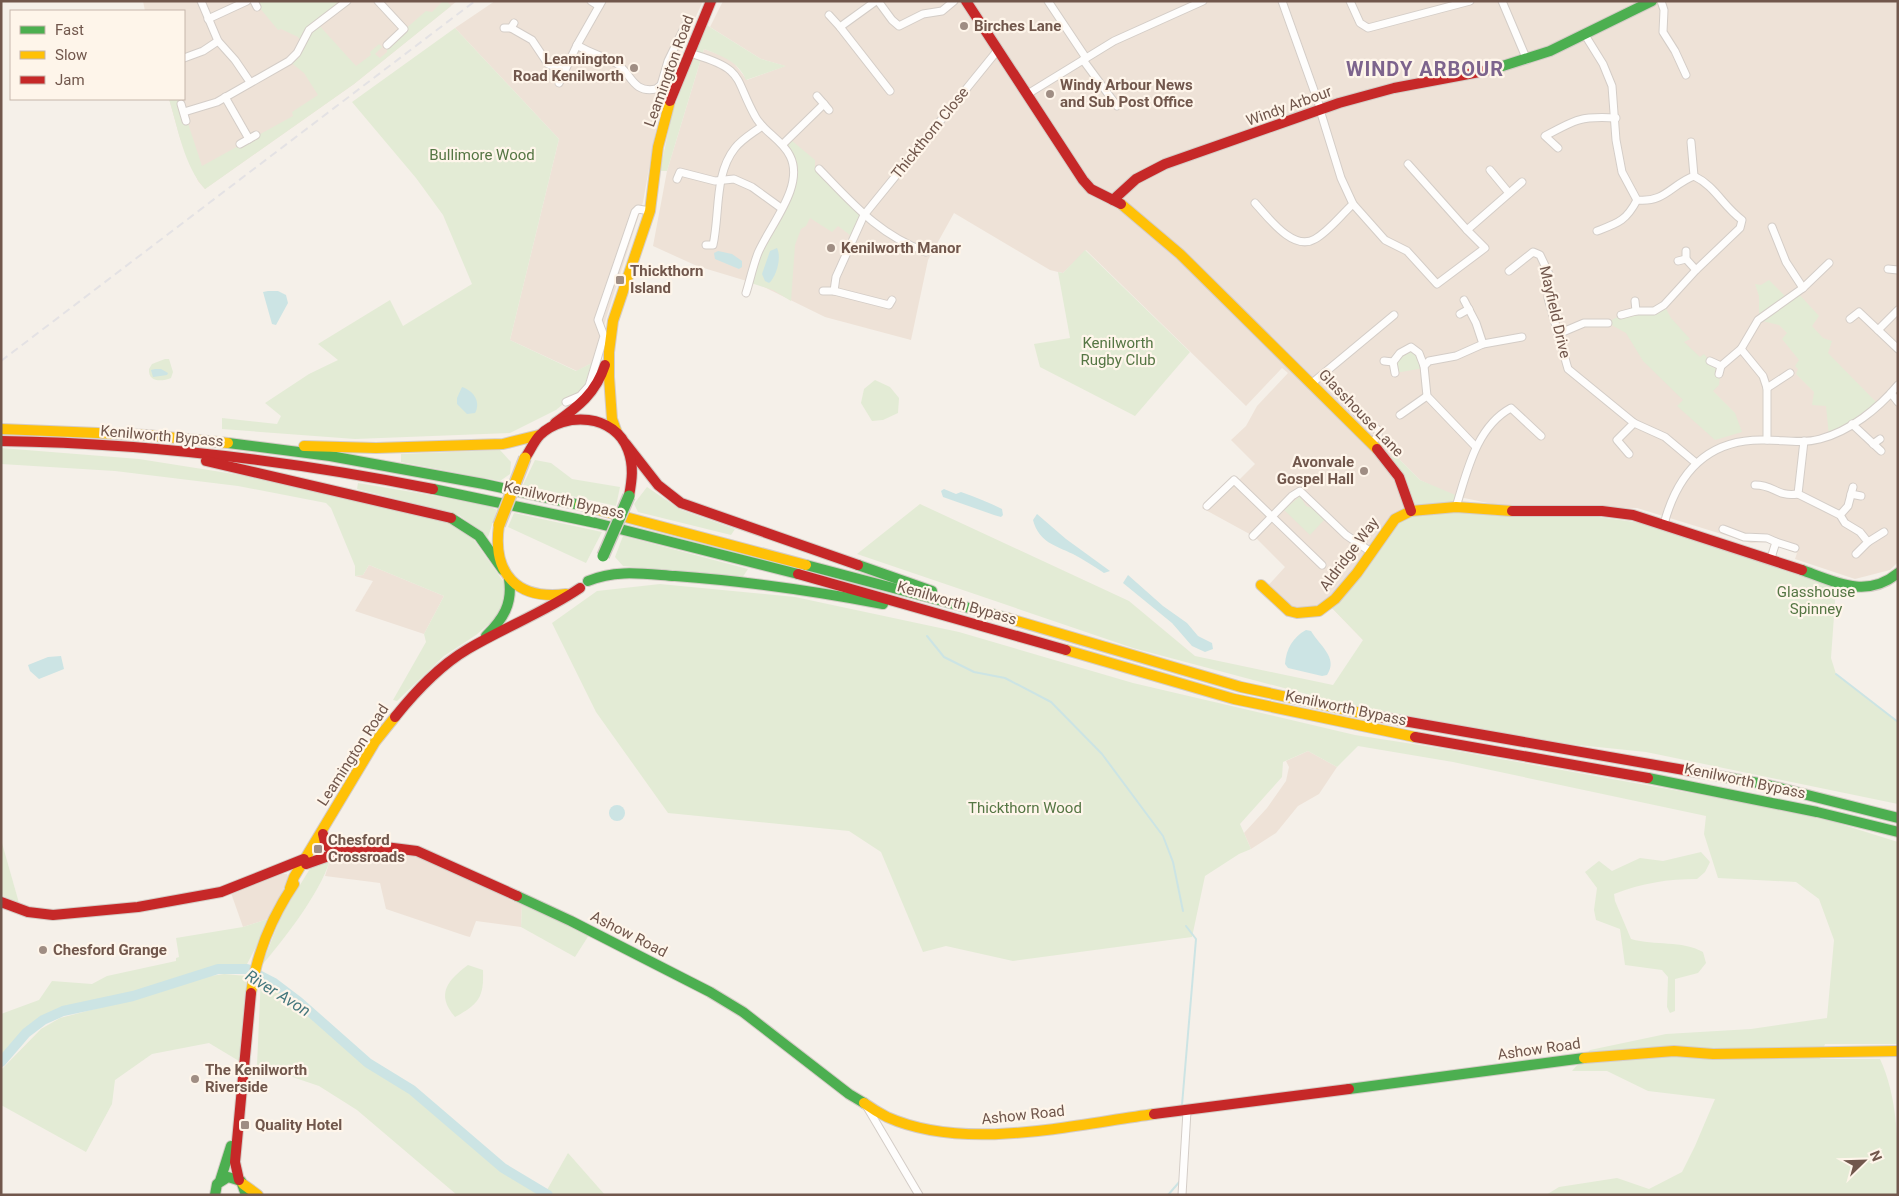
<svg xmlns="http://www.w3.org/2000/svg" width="1899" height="1196" viewBox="0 0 1899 1196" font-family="Roboto,sans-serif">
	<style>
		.residential { fill: #eee2d7 }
		.green { fill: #e3ebd5 }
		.water { fill: #cce4e4 }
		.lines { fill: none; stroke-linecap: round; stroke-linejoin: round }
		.stream { stroke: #cce4e4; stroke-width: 2 }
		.river { stroke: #cce4e4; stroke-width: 10 }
		.street-casing { stroke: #d4cdc7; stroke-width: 9 }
		.fast-casing { stroke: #d4ccc6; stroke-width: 12 }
		.slow-casing { stroke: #d4ccc6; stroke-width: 12 }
		.jam-casing { stroke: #d4ccc6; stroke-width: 12 }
		.street { stroke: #fefdfc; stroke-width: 7 }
		.fast { stroke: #4caf50; stroke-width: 10 }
		.slow { stroke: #ffc107; stroke-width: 10 }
		.jam { stroke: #c62828; stroke-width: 10 }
		.rail { stroke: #e4e2e4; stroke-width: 2; stroke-dasharray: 8 5; stroke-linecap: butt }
		.fast-bridge-casing { stroke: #d4cbc6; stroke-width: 14; stroke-linecap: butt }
		.slow-bridge-casing { stroke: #d4cbc6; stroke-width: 14; stroke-linecap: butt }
		.fast-bridge { stroke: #4caf50; stroke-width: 11 }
		.slow-bridge { stroke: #ffc107; stroke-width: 11 }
		.poi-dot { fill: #9f8d83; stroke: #fef5ea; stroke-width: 2 }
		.labels { text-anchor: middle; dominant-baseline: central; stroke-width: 4.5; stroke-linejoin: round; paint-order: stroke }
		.poi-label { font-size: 15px; font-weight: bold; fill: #71574c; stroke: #fef5ea; text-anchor: start }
		.street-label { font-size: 15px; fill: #71574c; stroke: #fef5ea }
		.park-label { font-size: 15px; fill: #557644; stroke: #fef5ea }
		.water-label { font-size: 16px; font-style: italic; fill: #44767c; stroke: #fef5ea }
		.district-label { font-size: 20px; font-weight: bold; letter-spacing: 1px; fill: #7d648d; stroke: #fef5ea }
	</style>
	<rect width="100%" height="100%" fill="#f5f0e9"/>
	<g class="residential">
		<path d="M143 1H457L354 84 205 189 198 181 180 138 169 99H184V11H145Z"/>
		<path d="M495 1H703L658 99 656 129 643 202 592 363 577 371 510 340 559 139 455 28Z"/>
		<path d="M723 1H1898V562L1890 570 1855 579 1795 559 1797 553 1767 542 1751 543 1637 508 1502 506 1450 495 1420 480 1394 454 1411 511 1363 640 1332 608 1300 617 1264 590 1285 567 1255 537 1202 508 1234 476 1239 480 1255 464 1231 440 1246 426 1257 406 1288 373 1282 368 1246 406 1086 250 1063 273 1058 272 1050 270 954 213 928 260 911 340 825 317 760 285 697 266 653 246 667 171 704 49 726 57 734 63 747 80 785 66 761 59 710 27Z"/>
		<path d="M369 565 444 596 424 634 355 611 373 581 355 576 363 575Z"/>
		<path d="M1308 751 1337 767 1319 794 1298 806 1276 833 1251 849 1244 833 1267 808 1286 781 1289 767 1286 761Z"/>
		<path d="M383 854H410L522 905 521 927 476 921 470 937 466 936 386 909 380 883 325 876 330 860Z"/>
		<path d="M279 874H287L289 878 271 918 243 927 231 893Z"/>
	</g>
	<g class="green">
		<path d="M254 1H347L317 23 356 66 371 55 370 52 379 44 382 47 375 54 380 58 387 52V45L426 11 432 12 443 1H447L451 6 354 84 205 189C184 166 178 128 169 99H180L202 166 293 116 292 112 318 95 304 73 289 61 302 43 298 37 281 29 278 30Z"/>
		<path d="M705 24 761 59 786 66 746 80C738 61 722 56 704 49L667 171H660L672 114Z"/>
		<path d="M455 28 559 139 510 340 576 371 592 363 584 387 556 410 510 433 355 439 222 429V418L277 424 281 416 265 403 309 374 338 360 318 344 390 300 403 326 472 284 443 215 416 178 352 102Z"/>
		<path d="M791 140 815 160V166L864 215 854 238 838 226 832 232 810 218 806 226 801 229 795 245 791 301 773 290 751 283 761 254 782 218 798 171 797 162 787 146Z"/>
		<path d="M1085 250 1190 352 1135 416 1040 367 1034 344 1070 338 1058 272 1063 273Z"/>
		<path d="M1769 280 1788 299 1797 292 1819 316 1812 326 1823 338 1832 341 1828 353 1879 405 1829 436 1826 406 1812 405 1814 392 1796 374 1798 369 1795 366 1799 360 1782 339 1787 333 1779 325 1758 320 1763 315 1759 313V296L1755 284 1761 285Z"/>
		<path d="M1664 305 1671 318 1690 339 1684 342 1700 357 1704 354 1710 361 1721 366 1719 385 1713 391 1735 413 1742 432 1715 440 1677 406 1683 400 1643 361 1626 333 1608 323C1624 309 1646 316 1664 305Z"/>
		<path d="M1411 347 1419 353 1424 368 1395 373 1393 362Z"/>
		<path d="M165 359H169L173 372 171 378C161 382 148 382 149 369L152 364Z"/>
		<path d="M875 380 890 387 899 398 898 413 883 420 872 421 861 403 864 389Z"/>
		<path d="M1 448 139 459 271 480 449 522 471 536 503 581 507 598 504 611 476 635 444 656 397 701 393 700 426 642 424 634 444 596 369 565 363 575 355 576V566L331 508 326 503 238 486 115 471 1 464Z"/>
		<path d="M500 450 511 462 510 474 500 481 401 462V454Z"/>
		<path d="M1394 454 1420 480 1460 497 1456 507 1411 511 1388 460Z"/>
		<path d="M535 460 551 463 572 479 620 487 616 506 523 485Z"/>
		<path d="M358 483 484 504 497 510 488 537 459 515 357 489Z"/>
		<path d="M647 487 681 510 735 529 731 535 638 512 634 504Z"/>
		<path d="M1300 496 1306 506 1312 508 1324 520 1310 535 1284 510Z"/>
		<path d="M920 504 1129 601 1195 656 1333 685 1363 640 1332 608 1395 524 1413 514 1455 510 1498 516 1599 517 1641 523 1748 555 1836 588 1831 658 1836 674 1898 722V804L1646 752 1559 743 1344 704 1133 648 857 554Z"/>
		<path d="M514 513 602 532 586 563 508 527Z"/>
		<path d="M623 536 748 569 742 578 623 566 615 557Z"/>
		<path d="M660 584 795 597 959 632 1133 683 1355 735 1445 749 1763 806 1834 822 1898 842V1044H1825L1820 1059H1880C1899 1100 1898 1149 1898 1195H1546L1559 1187 1617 1178 1649 1189 1682 1172 1695 1146 1715 1099 1648 1091 1607 1071H1572L1590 1050 1666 1034 1751 1029 1827 1018 1834 940 1819 899 1796 882 1718 878 1704 834 1706 816 1453 762 1358 746 1337 767 1308 751 1283 762 1282 777 1240 824 1251 849 1239 854 1205 876 1192 937 1013 961 946 946 923 952 881 852 849 831 668 813 596 712 552 623 597 591Z"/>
		<path d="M1 842 2 843 19 903 1 895Z"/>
		<path d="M1701 852 1710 862 1705 872 1697 879C1668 879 1642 883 1614 894L1615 901 1631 939C1655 946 1682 940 1703 952L1706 963 1698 973 1675 979V1011L1670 1013 1667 1007 1668 977 1662 970 1625 965 1620 929 1596 920 1594 910 1597 888 1585 872 1599 861 1612 871 1640 858 1663 861Z"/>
		<path d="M330 860C320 893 285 938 262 965L281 916 311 867Z"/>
		<path d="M522 905 589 935 575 957 521 927Z"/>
		<path d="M271 918 246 966 213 967 128 994 48 1013 34 1023 1 1055V1014L39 1000 52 981 92 984 107 976 176 961V958L179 957 176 938 243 927Z"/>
		<path d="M468 965 483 970C484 997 479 1004 455 1017 435 994 448 980 468 965Z"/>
		<path d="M224 974 247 976 239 1061 209 1043 152 1054 115 1080 112 1104 86 1152 1 1105V1070L41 1029 60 1018 145 996 197 978Z"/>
		<path d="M261 976 295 999 338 1034 368 1063 412 1090 503 1168 548 1195H457L357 1110 319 1086 257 1065Z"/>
		<path d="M568 1153 605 1195H555L547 1190Z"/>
	</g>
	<g class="water">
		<path d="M777 248C782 258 776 277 769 283L765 281 762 274 770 251Z"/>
		<path d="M718 251 732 254 742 261V267L739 269 715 259 714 253Z"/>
		<path d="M268 291H278L286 295 288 303 276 325 272 324 263 292Z"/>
		<path d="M155 369H161L168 373 167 375 153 377 151 370Z"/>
		<path d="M462 387C474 391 481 402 475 413L467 414 457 404V398Z"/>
		<path d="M944 489 956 494 961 492C976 497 990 503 1002 509L1003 515 1001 517 994 515 943 497 941 491Z"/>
		<path d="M1037 514 1066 539 1110 571 1104 573C1094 566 1084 560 1073 554 1054 545 1039 542 1033 520Z"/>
		<path d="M1128 575 1163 606 1187 623 1198 636 1212 643 1213 649 1205 652 1192 646 1172 623 1123 583Z"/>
		<path d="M1306 630 1311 631C1319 645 1339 658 1327 675L1322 676 1288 668 1285 664C1286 649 1293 637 1306 630Z"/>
		<path d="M61 656 64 669 39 679 30 671 28 665 48 657Z"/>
		<circle cx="617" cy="813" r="8"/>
	</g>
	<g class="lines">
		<g class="stream">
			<path d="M927 636 944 657 974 672 1005 678 1051 702 1102 754 1163 836 1173 862 1183 911"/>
			<path d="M1836 674 1898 722"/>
			<path d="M1182 1105 1196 939 1186 926"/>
			<path d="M1183 1128V1120"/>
			<path d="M1168 1195 1181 1180"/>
		</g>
		<path class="river" d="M1 1062 26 1033 43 1020 63 1011 133 996 218 969H247L274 983 299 1002 368 1063 412 1090 503 1168 548 1195"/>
		<g class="street-casing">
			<g id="street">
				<path d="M201 1 218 41 235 60 250 82"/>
				<path d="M254 1 257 7"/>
				<path d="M378 1 404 29 387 45"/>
				<path d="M591 1 599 6"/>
				<path d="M602 1 577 45C589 53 603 56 616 63 631 72 632 94 656 89L661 85 668 61 687 22"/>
				<path d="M876 1 840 27 890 91"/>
				<path d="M878 1 892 20 899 26 923 14 942 11 954 1"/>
				<path d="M1048 1 1086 58"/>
				<path d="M1282 1 1321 110"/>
				<path d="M1350 1 1360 23 1368 28 1470 1"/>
				<path d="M1502 1 1527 60"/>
				<path d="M1661 1 1664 10 1663 32 1675 51 1686 75"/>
				<path d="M829 15 840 27"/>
				<path d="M208 19 247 1"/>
				<path d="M504 28H511L514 23"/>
				<path d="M511 28 532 40 548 64 565 71"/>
				<path d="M1585 35 1603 64 1612 86 1616 140 1622 172 1637 200C1665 203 1672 184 1694 176L1691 142"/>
				<path d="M696 55C745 70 734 78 755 116 763 132 782 139 790 156 805 186 770 225 758 253 753 266 750 280 746 293"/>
				<path d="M184 58 203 51 218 41"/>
				<path d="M1083 60 1117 106"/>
				<path d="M559 83 577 45"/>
				<path d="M1026 95 1114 41 1203 1"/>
				<path d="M225 97 249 139"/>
				<path d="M181 104 186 121"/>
				<path d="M824 104 829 110"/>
				<path d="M1320 110 1341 178 1353 204 1385 240 1407 251 1437 284 1485 248 1467 230 1522 182"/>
				<path d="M184 112 217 102 289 61 297 53 309 30 347 1"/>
				<path d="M240 144 256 135"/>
				<path d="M783 144 824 104 817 96"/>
				<path d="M1558 148 1545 136C1576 119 1581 116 1616 118"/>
				<path d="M1408 164 1467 230"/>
				<path d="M819 169C853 204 879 235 926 252"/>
				<path d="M1490 170 1509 193"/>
				<path d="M677 179 680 172 715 181 734 179 752 187 781 208"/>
				<path d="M1255 203C1268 217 1293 252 1315 239 1329 231 1341 215 1353 204"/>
				<path d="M1772 227 1786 262 1803 288"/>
				<path d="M1597 231C1618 223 1626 221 1637 200"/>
				<path d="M706 245H713C720 214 714 174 735 148 742 139 753 133 762 126"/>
				<path d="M1686 251V259"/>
				<path d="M1678 261 1686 259 1696 270"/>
				<path d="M1888 269 1898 270"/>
				<path d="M1509 271 1533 252 1540 255 1549 274 1548 298 1568 369 1634 423 1665 437 1696 463"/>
				<path d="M823 291H834L889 305 892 300"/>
				<path d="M834 291 836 277 864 215 997 51"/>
				<path d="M1464 300 1476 323 1483 344"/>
				<path d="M1635 301 1636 311"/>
				<path d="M1460 314 1469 309"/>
				<path d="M1621 315 1636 311H1654L1664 305 1696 270 1740 228 1742 220C1723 206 1715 186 1694 176"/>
				<path d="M1850 319 1859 312 1898 349"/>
				<path d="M1878 330 1898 310"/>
				<path d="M1558 334 1584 323H1608"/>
				<path d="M1384 361 1393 362"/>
				<path d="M1710 361 1721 366"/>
				<path d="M1395 373 1393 362 1400 353 1411 347 1419 353 1424 366"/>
				<path d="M1719 374 1721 366 1741 349"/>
				<path d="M1311 384 1394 315"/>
				<path d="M1767 388 1790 373"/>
				<path d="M1338 393 1358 414 1378 430V436L1371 444"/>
				<path d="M1891 393 1898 402"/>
				<path d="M566 402 580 396 589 386 604 336 598 320 635 212 638 209 650 211"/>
				<path d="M1400 415 1427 396"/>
				<path d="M1852 424 1881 451"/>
				<path d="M1767 440V388L1763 376 1741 349 1758 320 1803 288 1829 263"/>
				<path d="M1804 441 1798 494 1840 515 1845 523 1860 532 1868 542 1856 554"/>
				<path d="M1873 444 1880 439"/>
				<path d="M1475 446 1427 396 1424 366 1429 361 1456 356 1483 344 1522 337"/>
				<path d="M1629 454 1617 440 1634 423"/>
				<path d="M1755 485C1775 485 1776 497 1798 494"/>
				<path d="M1851 494 1861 496"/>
				<path d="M1207 506 1234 480 1322 565"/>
				<path d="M1456 507C1467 472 1476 427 1511 408L1541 436"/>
				<path d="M1840 515 1848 506 1853 487"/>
				<path d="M1664 524C1678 471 1709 438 1766 440 1784 440 1802 444 1820 439 1850 431 1878 409 1898 385"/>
				<path d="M1723 529 1744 537 1767 538 1776 542 1771 558"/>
				<path d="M1253 536 1292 496 1300 491 1346 535 1371 552"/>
				<path d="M1776 542 1795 548"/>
				<path d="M1868 542 1884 532"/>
				<path d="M867 1107 919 1195"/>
				<path d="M1182 1195 1187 1111"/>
			</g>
		</g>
		<g class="fast-casing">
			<g id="fast">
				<path d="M1490 70 1550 51 1652 1"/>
				<path d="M228 443 330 456 484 484 580 505"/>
				<path d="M433 489 596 523 798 574"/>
				<path d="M451 518 479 536 503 570"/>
				<path d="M806 565 1007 618"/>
				<path d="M858 565 932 591"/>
				<path d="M1802 570C1835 582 1867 599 1898 573"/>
				<path d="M588 581C616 569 645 574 675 576 745 581 814 591 883 604"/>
				<path d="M486 636C503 619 513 604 509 579"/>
				<path d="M1690 771 1764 784 1898 818"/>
				<path d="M1648 778 1817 812 1898 832"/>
				<path d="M517 896 571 921 710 992 743 1012 849 1094 864 1103"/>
				<path d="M1349 1089 1584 1058"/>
				<path d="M220 1181 231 1146"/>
				<path d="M215 1195 217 1184 228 1177 241 1181 246 1195"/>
			</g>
		</g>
		<g class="slow-casing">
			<g id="slow">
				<path d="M1121 204 1180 254 1377 449"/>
				<path d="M1 429 146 435 228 443"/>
				<path d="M617 433 612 419 609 377V352L613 321 650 211 658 147 670 101"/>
				<path d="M304 446 376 448 503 444 539 435"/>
				<path d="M580 505 806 565"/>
				<path d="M499 525C492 574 517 600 566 594"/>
				<path d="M1261 585 1289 611 1297 613 1319 611 1335 599 1357 573 1395 519 1411 511 1456 507 1512 511"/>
				<path d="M1007 618 1241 687 1375 716"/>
				<path d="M1066 650 1234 699 1415 737"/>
				<path d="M290 888 294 877 375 742 395 717"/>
				<path d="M251 993C257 952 271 918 294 884"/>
				<path d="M1584 1058 1674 1051 1713 1054 1898 1051"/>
				<path d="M864 1103C871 1108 879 1113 887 1117 965 1152 1072 1125 1154 1114"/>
				<path d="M243 1184 258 1195"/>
			</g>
		</g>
		<g class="jam-casing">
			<g id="jam">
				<path d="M966 1 1083 180 1091 189 1121 204"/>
				<path d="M670 101 711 1"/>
				<path d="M1113 200 1136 179 1165 164 1339 103 1394 88 1490 70"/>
				<path d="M555 423C578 407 596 393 605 365"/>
				<path d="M1 441C145 443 292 461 433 489"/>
				<path d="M626 444 658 485 681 503 858 565"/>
				<path d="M1377 449 1399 477 1411 511"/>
				<path d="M525 458C530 451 534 441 540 435 565 411 615 414 628 450 634 466 632 480 629 496"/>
				<path d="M206 461 451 518"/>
				<path d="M1512 511H1602L1633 515 1802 570"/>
				<path d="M798 574 1066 650"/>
				<path d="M1375 716 1690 771"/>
				<path d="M395 717C416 691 439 666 468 649 505 627 545 612 580 588"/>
				<path d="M1415 737 1648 778"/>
				<path d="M323 834 325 843 331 850 385 847 417 851 517 896"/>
				<path d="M306 864 340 852"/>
				<path d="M1 902 28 912 53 915 138 907 221 892 304 859"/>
				<path d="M1154 1114 1349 1089"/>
				<path d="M239 1180 235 1162 251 993"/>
			</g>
		</g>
		<use href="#street" class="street"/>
		<use href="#fast" class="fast"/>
		<use href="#slow" class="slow"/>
		<use href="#jam" class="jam"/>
		<path class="rail" d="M1 361 475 1"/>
		<g class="fast-bridge-casing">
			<path id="fast-bridge" d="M603 556 629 496"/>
		</g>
		<g class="slow-bridge-casing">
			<path id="slow-bridge" d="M499 525 525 458"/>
		</g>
		<use href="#fast-bridge" class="fast-bridge"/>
		<use href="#slow-bridge" class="slow-bridge"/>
	</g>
	<g class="poi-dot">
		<circle cx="964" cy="26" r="5"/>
		<circle cx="634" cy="68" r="5"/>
		<circle cx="1050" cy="94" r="5"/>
		<circle cx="831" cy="248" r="5"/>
		<rect x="615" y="275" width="10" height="10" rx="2.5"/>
		<circle cx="1364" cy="471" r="5"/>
		<rect x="313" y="844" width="10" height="10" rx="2.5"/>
		<circle cx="43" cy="950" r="5"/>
		<circle cx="195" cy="1079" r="5"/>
		<rect x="240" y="1120" width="10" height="10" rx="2.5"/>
	</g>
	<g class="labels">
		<g class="poi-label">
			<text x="974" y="26">Birches Lane</text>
			<text x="624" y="59" text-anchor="end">Leamington<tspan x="624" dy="17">Road Kenilworth</tspan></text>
			<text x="1060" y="85">Windy Arbour News<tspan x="1060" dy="17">and Sub Post Office</tspan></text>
			<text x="841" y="248">Kenilworth Manor</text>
			<text x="630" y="271">Thickthorn<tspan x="630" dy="17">Island</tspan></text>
			<text x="1354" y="462" text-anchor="end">Avonvale<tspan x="1354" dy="17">Gospel Hall</tspan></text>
			<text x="328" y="840">Chesford<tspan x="328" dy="17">Crossroads</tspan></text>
			<text x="53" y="950">Chesford Grange</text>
			<text x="205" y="1070">The Kenilworth<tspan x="205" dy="17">Riverside</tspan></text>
			<text x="255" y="1125">Quality Hotel</text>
		</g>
		<g class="street-label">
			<text transform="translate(669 71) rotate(-70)">Leamington Road</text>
			<text transform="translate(1289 106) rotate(-20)">Windy Arbour</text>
			<text transform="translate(930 133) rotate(-51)">Thickthorn Close</text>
			<text transform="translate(1555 312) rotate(77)">Mayfield Drive</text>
			<text transform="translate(1361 413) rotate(46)">Glasshouse Lane</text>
			<text transform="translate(162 436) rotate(5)">Kenilworth Bypass</text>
			<text transform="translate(564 500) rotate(13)">Kenilworth Bypass</text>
			<text transform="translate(1349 554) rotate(-53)">Aldridge Way</text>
			<text transform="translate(957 603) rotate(16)">Kenilworth Bypass</text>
			<text transform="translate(1346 708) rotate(12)">Kenilworth Bypass</text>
			<text transform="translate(353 755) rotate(-57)">Leamington Road</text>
			<text transform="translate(1745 781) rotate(12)">Kenilworth Bypass</text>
			<text transform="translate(629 934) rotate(27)">Ashow Road</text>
			<text transform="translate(1539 1049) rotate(-8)">Ashow Road</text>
			<text transform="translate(1023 1115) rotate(-6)">Ashow Road</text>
		</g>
		<g class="park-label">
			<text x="482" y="155">Bullimore Wood</text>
			<text x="1118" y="343">Kenilworth<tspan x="1118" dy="17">Rugby Club</tspan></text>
			<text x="1816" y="592">Glasshouse<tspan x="1816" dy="17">Spinney</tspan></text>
			<text x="1025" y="808">Thickthorn Wood</text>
		</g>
		<g class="water-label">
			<text transform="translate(278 993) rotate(32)">River Avon</text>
		</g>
		<g class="district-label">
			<text x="1425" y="69">WINDY ARBOUR</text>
		</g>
	</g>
	<rect width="1899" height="1196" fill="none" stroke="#71574c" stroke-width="5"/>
	<rect x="10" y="10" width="175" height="90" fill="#fef5ea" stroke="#c6b6ab"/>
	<rect x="20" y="26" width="25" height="8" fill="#4caf50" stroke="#c6b6ab"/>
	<text x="55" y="35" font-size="15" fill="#71574c">Fast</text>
	<rect x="20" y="51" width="25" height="8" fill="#ffc107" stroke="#c6b6ab"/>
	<text x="55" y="60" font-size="15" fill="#71574c">Slow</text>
	<rect x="20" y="76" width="25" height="8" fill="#c62828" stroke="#c6b6ab"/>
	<text x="55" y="85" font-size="15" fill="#71574c">Jam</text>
	<g transform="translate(1864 1161) rotate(67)" stroke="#fef5ea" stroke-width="4" paint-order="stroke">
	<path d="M0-4L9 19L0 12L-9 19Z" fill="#71574c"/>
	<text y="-8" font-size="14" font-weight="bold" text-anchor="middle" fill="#71574c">N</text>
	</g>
</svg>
